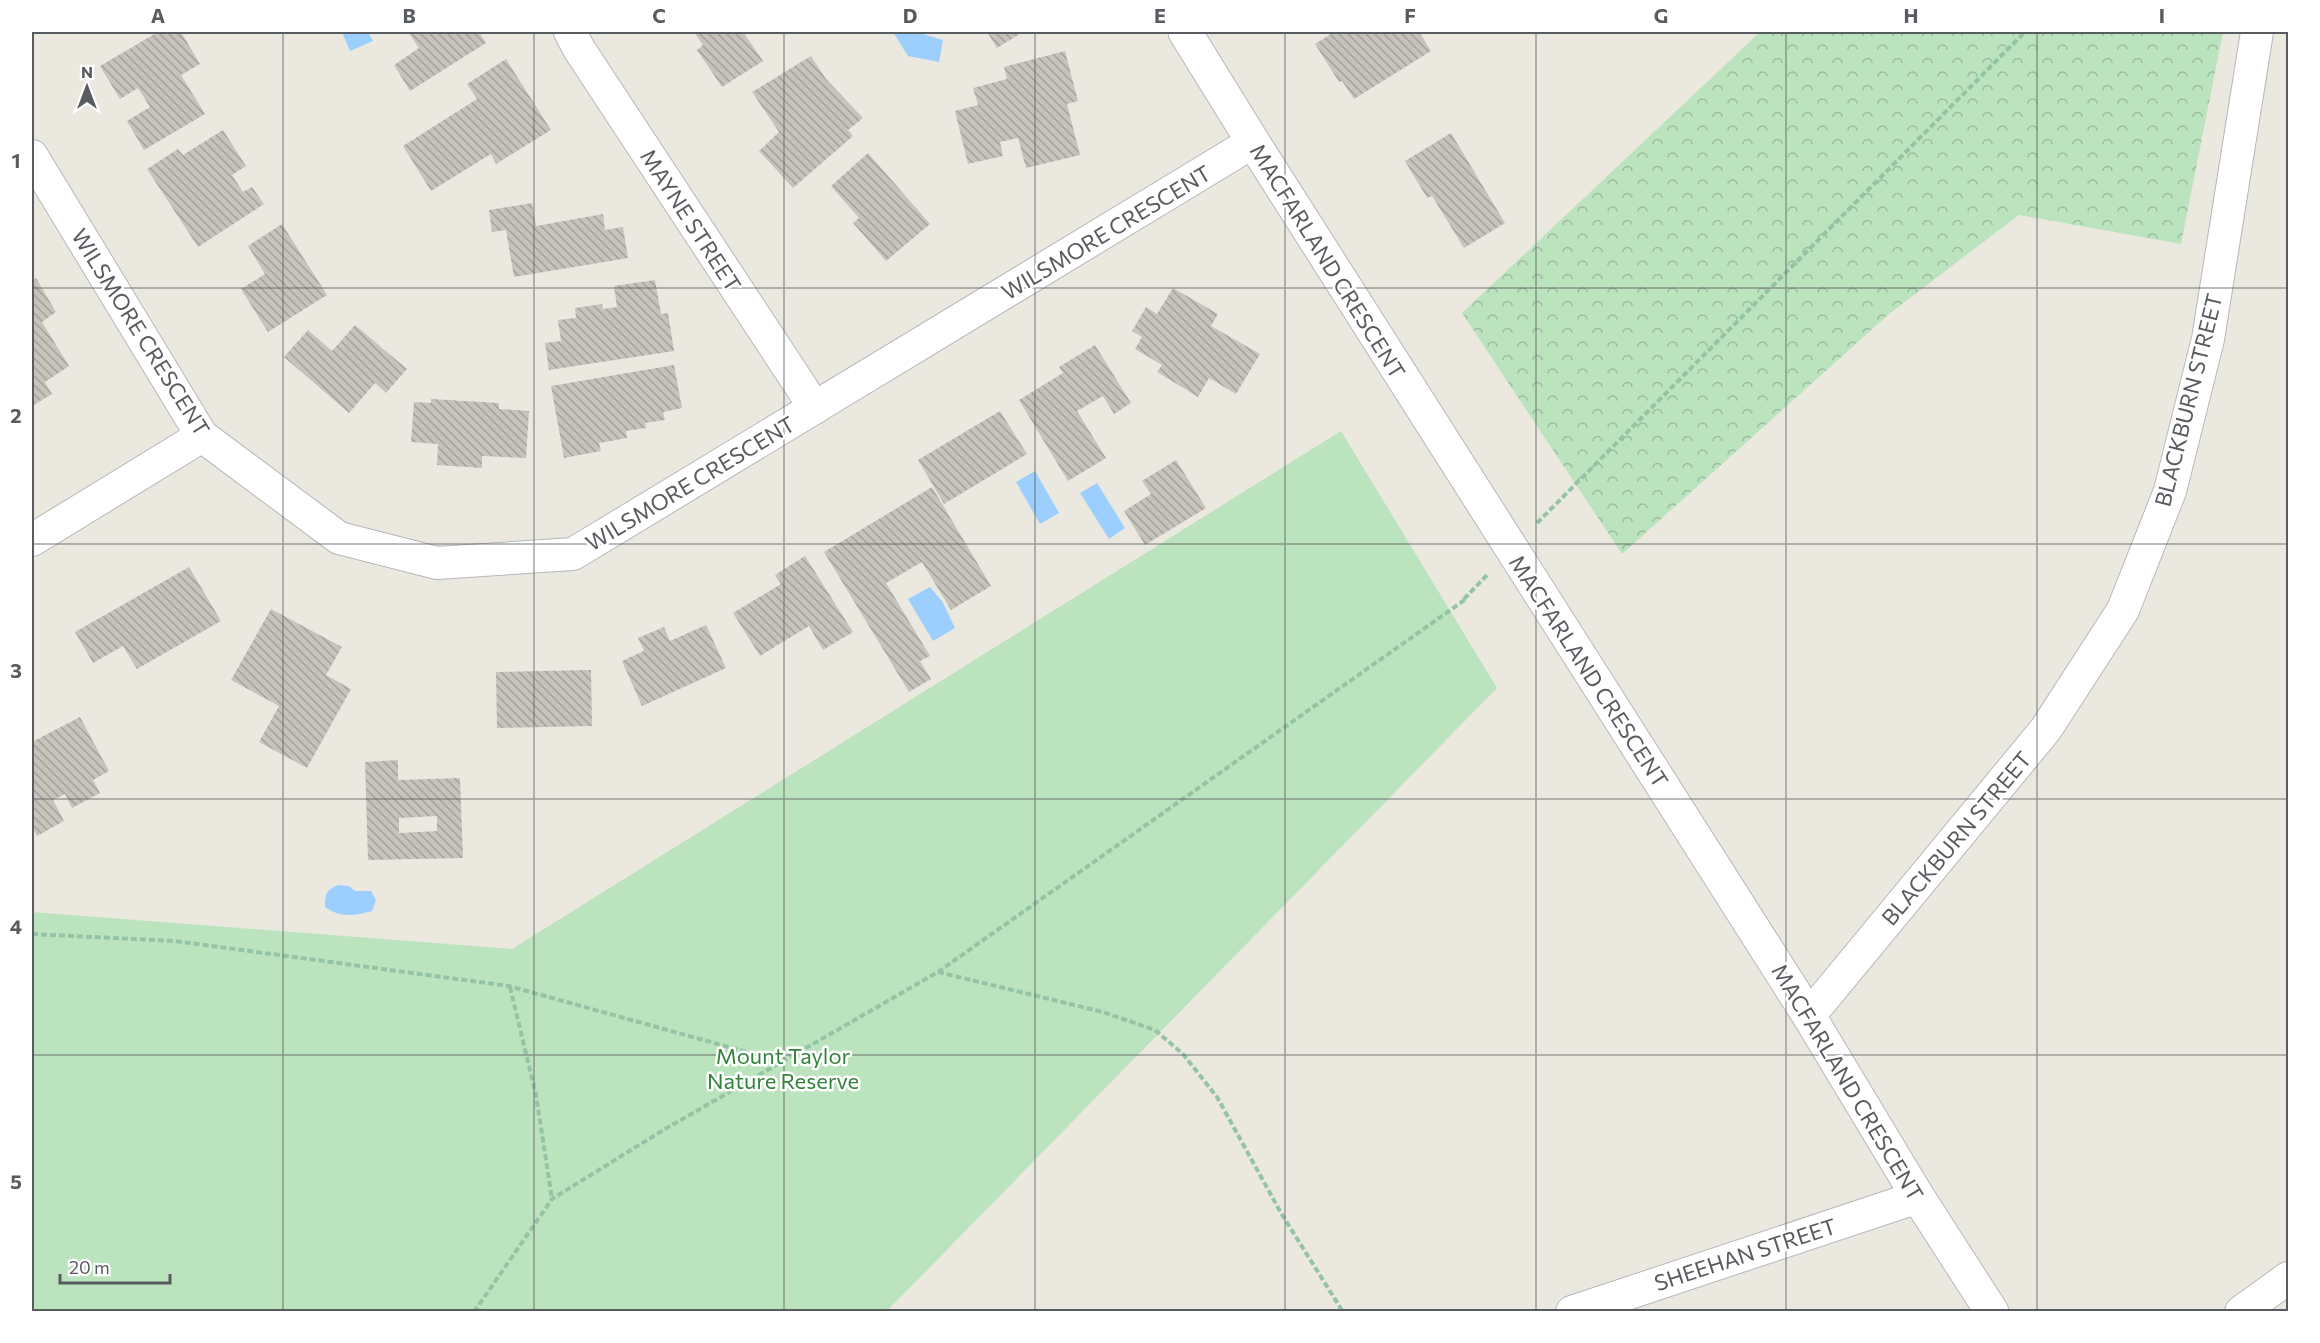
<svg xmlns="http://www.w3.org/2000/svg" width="2320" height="1343" viewBox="0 0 2320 1343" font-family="Commissioner,sans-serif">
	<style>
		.forest { fill: url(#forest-crowns) }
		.park { fill: #bbe3bd }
		.water { fill: #9ccefe }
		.building { fill: url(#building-back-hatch); fill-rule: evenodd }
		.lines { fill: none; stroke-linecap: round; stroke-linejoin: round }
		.minor-casing { stroke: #b5b7bc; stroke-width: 34 }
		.tertiary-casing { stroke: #b5b7bc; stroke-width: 35 }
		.path { stroke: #94c4a5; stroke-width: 4; stroke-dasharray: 6 3; stroke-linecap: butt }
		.minor { stroke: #fff; stroke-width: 32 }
		.tertiary { stroke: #fff; stroke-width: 33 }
		.grid { fill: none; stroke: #585b60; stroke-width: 1.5; stroke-opacity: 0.55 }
		.labels { text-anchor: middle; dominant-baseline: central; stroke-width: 5; stroke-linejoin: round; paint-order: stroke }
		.street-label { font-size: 22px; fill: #585b60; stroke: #fff }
		.park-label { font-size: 22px; fill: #35823d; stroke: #fff }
		.neatline { fill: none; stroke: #585b60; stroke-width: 2 }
		.grid-label { font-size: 20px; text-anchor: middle; font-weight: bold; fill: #585b60 }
	</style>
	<defs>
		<pattern id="forest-crowns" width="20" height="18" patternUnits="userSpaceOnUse" patternTransform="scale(1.5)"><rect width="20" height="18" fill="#bbe3bd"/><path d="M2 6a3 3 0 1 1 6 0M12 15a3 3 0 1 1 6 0" fill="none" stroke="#9bbb9d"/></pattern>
		<pattern id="building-back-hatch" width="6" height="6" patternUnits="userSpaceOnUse" patternTransform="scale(1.5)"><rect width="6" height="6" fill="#c6c3bc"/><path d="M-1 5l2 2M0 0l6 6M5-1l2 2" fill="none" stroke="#a4a19c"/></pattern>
	</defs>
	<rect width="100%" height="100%" fill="#ebe9df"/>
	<path class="forest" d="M1760 32H2223L2181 244 2019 215 1889 314 1622 554 1462 313Z"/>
	<path class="park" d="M1341 431 1497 688 887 1311H32V912L512 949Z"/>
	<g class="water">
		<path d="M342 32H368L373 41 350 51Z"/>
		<path d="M893 32H921L923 34 943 40 939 62 908 56Z"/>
		<path d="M1035 471 1059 513 1040 524 1016 482Z"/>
		<path d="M1097 483 1125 528 1109 539 1080 493Z"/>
		<path d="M930 587 942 601 955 628 933 641 908 599Z"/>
		<path d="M338 885 349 886 355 891H371L376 900 372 911C354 916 340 918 325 907 325 894 326 890 338 885Z"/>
	</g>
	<g class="building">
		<path d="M158 32H181L200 64 181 75 205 114 144 150 127 121 150 107 138 88 120 99 100 66Z"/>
		<path d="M408 32H479L486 43 410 91 394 65 419 48Z"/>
		<path d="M694 32H743L763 61 722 87 697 50 703 45Z"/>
		<path d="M987 32H1023L997 48Z"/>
		<path d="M1334 32H1419L1431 51 1354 99 1342 81 1339 82 1315 44Z"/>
		<path d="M1065 51 1078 101 1067 104 1080 155 1026 168 1018 138 1000 142 1003 156 968 164 955 111 978 105 973 88 1007 79 1004 67Z"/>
		<path d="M811 56 826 79 863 118 848 130 853 136 793 188 759 151 779 132 752 92Z"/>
		<path d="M506 59 551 130 496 164 491 154 431 191 403 146 477 99 467 84Z"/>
		<path d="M223 130 246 166 232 175 243 192 252 187 264 204 198 247 147 169 178 149 183 155Z"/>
		<path d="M1451 133 1505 223 1464 248 1432 196 1427 198 1405 161Z"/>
		<path d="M868 153 930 224 886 261 853 223 859 218 831 186Z"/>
		<path d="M532 203 536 226 603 214 605 230 623 227 628 258 514 277 506 230 492 232 489 210Z"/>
		<path d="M282 224 327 295 268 332 241 289 265 274 248 246Z"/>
		<path d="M36 278 56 312 42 322 69 366 45 382 52 394 32 406V281Z"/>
		<path d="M655 280 661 314 668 313 674 351 549 370 545 343 561 341 558 320 576 318 575 308 602 304 603 309 617 307 614 286Z"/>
		<path d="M1173 288 1218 314 1211 326 1260 354 1236 394 1209 378 1198 397 1157 372 1162 365 1135 349 1142 337 1132 331 1146 307 1157 314Z"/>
		<path d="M355 325 407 369 386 393 375 383 349 413 284 357 308 330 332 351Z"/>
		<path d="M1095 345 1131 403 1114 414 1103 396 1077 411 1106 458 1068 481 1019 400 1063 373 1059 367Z"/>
		<path d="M674 365 682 408 663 412 665 420 645 423 646 428 626 431 627 438 599 443 601 451 564 458 551 386Z"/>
		<path d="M431 399 499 403V409L529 411 526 458 482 456V468L437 465 438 444 411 442 414 402 431 403Z"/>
		<path d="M1000 411 1027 454 944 504 918 460Z"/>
		<path d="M1176 460 1206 508 1145 545 1124 511 1151 494 1142 481Z"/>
		<path d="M932 487 991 586 951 610 922 562 886 583 930 656 920 661 931 679 909 692 824 552Z"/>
		<path d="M805 556 853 632 823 650 809 626 760 656 733 613 781 584 775 575Z"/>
		<path d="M189 567 221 621 137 669 123 646 93 663 75 632Z"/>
		<path d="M271 609 342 647 326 675 351 689 307 768 259 742 279 706 231 680Z"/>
		<path d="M706 625 726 668 642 706 622 661 644 651 638 638 664 627 670 641Z"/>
		<path d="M591 670 592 726 497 728 496 672Z"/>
		<path d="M80 717 109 771 93 780 100 793 72 808 65 794 53 800 64 821 37 836 32 827V742Z"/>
		<path d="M398 760V780L460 778 463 858 368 860 365 762ZM437 816V831L399 833V818Z"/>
	</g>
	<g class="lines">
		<g class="minor-casing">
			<g id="minor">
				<path d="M570 32 579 49 815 408"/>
				<path d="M32 156 202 436 339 538 437 563 573 554 1253 142"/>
				<path d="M32 540 202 436"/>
				<path d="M1809 1016 2046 729 2123 610 2170 491 2208 339 2257 32"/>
				<path d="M1572 1312 1918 1197"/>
				<path d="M2241 1312 2288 1278"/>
			</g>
		</g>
		<g class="tertiary-casing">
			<path id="tertiary" d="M1185 32 1253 142 1809 1016 1918 1197 1992 1312"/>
		</g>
		<g class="path">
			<path d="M1537 523 2025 32"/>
			<path d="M1464 599 1488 574"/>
			<path d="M32 934 175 941 509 986 779 1061"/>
			<path d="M938 972 1103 1012 1155 1030 1183 1054 1217 1097 1281 1213 1343 1312"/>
			<path d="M510 987 536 1095 552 1199"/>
			<path d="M474 1312 552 1199 665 1129 938 972 1466 599"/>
		</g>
		<use href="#minor" class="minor"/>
		<use href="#tertiary" class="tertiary"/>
	</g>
	<path class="grid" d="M283 32V1312M534 32V1312M784 32V1312M1035 32V1312M1285 32V1312M1536 32V1312M1786 32V1312M2037 32V1312M32 288H2288M32 544H2288M32 799H2288M32 1055H2288"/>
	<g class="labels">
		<g class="street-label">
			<text transform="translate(691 220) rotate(57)">MAYNE STREET</text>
			<text transform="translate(1106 232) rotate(-31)">WILSMORE CRESCENT</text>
			<text transform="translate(1328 261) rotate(58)">MACFARLAND CRESCENT</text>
			<text transform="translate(141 332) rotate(58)">WILSMORE CRESCENT</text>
			<text transform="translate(2188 400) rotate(-76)">BLACKBURN STREET</text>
			<text transform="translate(690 483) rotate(-31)">WILSMORE CRESCENT</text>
			<text transform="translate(1589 671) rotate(57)">MACFARLAND CRESCENT</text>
			<text transform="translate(1956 838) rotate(-50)">BLACKBURN STREET</text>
			<text transform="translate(1848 1082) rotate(59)">MACFARLAND CRESCENT</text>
			<text transform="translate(1745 1254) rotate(-18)">SHEEHAN STREET</text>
		</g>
		<g class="park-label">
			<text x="783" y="1055">Mount Taylor<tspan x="783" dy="25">Nature Reserve</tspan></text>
		</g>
	</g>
	<rect width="2320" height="1343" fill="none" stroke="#ffffff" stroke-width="66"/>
	<g transform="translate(87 87)" stroke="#ffffff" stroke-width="4.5" paint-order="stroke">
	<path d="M0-4.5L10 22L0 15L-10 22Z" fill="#585b60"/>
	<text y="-9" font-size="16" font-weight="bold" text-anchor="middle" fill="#585b60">N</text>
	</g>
	<path d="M60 1274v9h110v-9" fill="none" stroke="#585b60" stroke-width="3"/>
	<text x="69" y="1274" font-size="18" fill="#585b60" stroke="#ffffff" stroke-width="4.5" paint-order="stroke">20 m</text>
	<rect x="33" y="33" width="2254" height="1277" class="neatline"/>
	<g class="grid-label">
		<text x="158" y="23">A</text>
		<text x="409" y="23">B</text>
		<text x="659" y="23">C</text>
		<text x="910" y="23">D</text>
		<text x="1160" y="23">E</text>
		<text x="1410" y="23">F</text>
		<text x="1661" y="23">G</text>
		<text x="1911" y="23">H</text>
		<text x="2162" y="23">I</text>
		<text x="16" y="168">1</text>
		<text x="16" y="423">2</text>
		<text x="16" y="678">3</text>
		<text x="16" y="934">4</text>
		<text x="16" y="1189">5</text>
	</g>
</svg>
